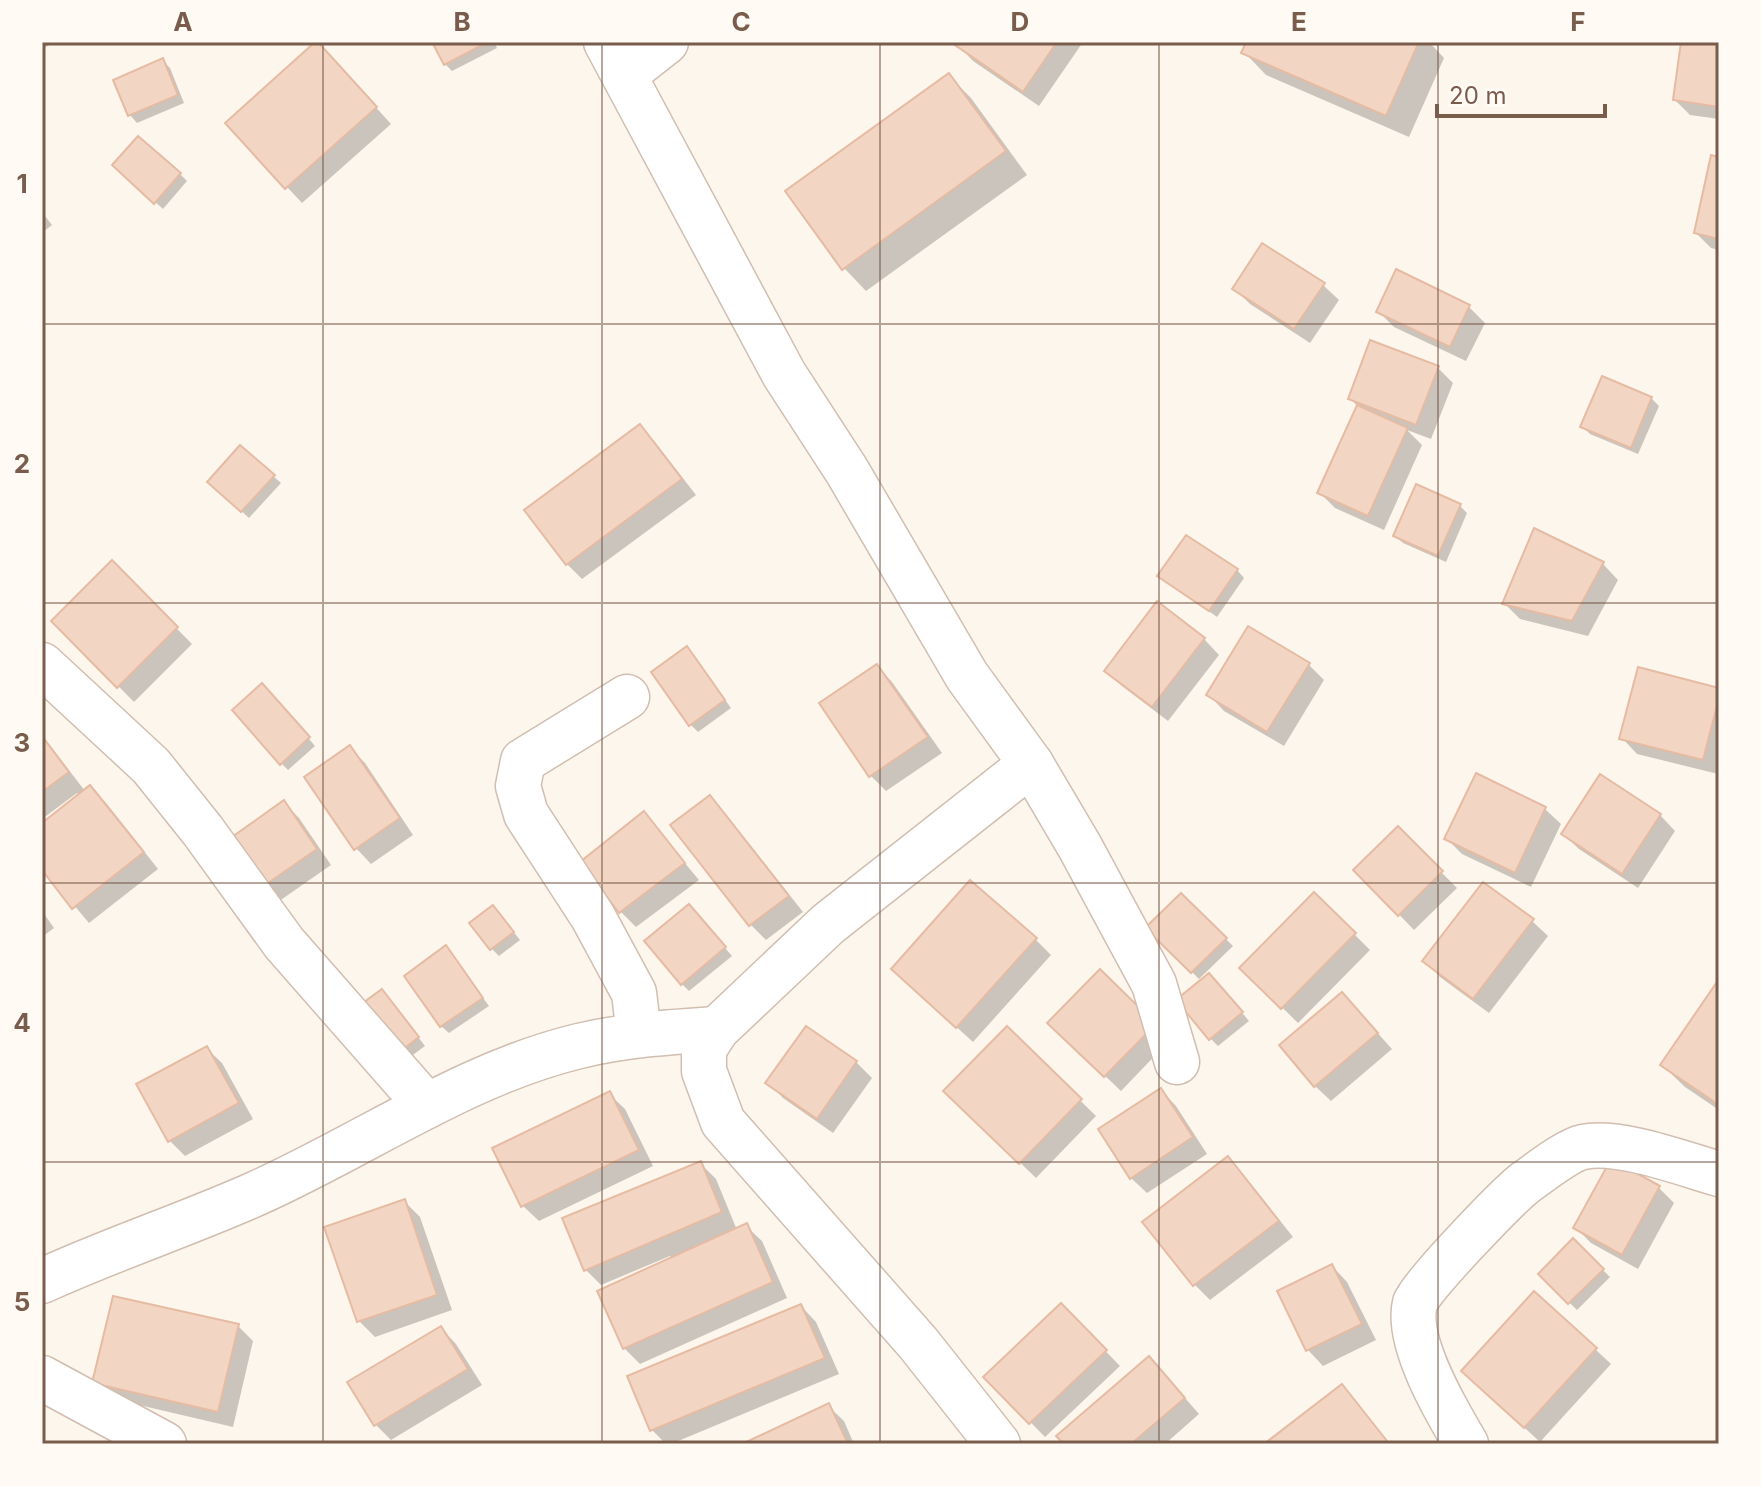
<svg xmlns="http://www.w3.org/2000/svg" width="1761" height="1486" viewBox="0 0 1761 1486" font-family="Inter,sans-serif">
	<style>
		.shadow { fill: #0003 }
		.building { fill: #f3d5c3; stroke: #e6bba3; stroke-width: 2 }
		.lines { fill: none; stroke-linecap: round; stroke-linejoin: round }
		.minor-casing { stroke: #d1beb0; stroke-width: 47 }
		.minor { stroke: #fff; stroke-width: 44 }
		.grid { fill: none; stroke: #7a5c4d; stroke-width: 2; stroke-opacity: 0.55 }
		.neatline { fill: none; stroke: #7a5c4d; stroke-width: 3 }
		.grid-label { font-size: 26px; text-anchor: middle; font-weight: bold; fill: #7a5c4d }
	</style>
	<rect width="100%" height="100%" fill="#fdf6ec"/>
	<g class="shadow">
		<path d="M42 42H55L42 49Z"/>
		<path d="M434 42H494L497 48 452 71 445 64Z"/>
		<path d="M960 42H1083L1039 106 973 61 958 45Z"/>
		<path d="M1248 42H1429L1444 58 1409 137 1266 75 1244 52Z"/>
		<path d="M1683 42 1719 46V119L1690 115 1675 100Z"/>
		<path d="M332 59 391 124 302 203 287 187Z"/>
		<path d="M163 61 170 68 184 103 137 123 130 115 115 81Z"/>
		<path d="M949 76 971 98 1027 175 866 291 844 268Z"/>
		<path d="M1719 159V250L1711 248 1696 233Z"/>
		<path d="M122 172 180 174 187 181 163 209Z"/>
		<path d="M42 212 52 225 42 233Z"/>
		<path d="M1397 272 1469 307 1485 323 1466 361 1394 327 1378 311Z"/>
		<path d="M1323 285 1339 300 1310 343 1250 304 1234 288Z"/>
		<path d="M1438 368 1453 383 1431 439 1407 430 1422 445 1384 530 1335 508 1319 492 1358 407 1350 398Z"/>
		<path d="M1651 398 1659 406 1638 454 1590 434 1583 427Z"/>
		<path d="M640 426 655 442 696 495 582 579 567 564Z"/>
		<path d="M240 447 281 483 249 518 217 489Z"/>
		<path d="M1460 506 1467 513 1446 562 1403 543 1395 536Z"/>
		<path d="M112 563 192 644 134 702 54 621Z"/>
		<path d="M1603 564 1618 580 1588 636 1520 619 1505 604Z"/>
		<path d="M1237 570 1244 578 1217 617 1160 576Z"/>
		<path d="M1157 603 1204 639 1219 655 1168 721 1122 686 1106 671Z"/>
		<path d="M687 648 731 708 698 732 690 724Z"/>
		<path d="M1308 664 1324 680 1284 746 1224 711 1209 695Z"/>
		<path d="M877 666 892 682 942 753 886 791 871 776 822 704Z"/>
		<path d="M1719 690 1718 774 1637 754 1622 738Z"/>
		<path d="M270 693 315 746 288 770 281 763Z"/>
		<path d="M42 735 85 791 90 787 106 803 158 869 89 923 42 867V826L80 796 77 793 42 819Z"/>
		<path d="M350 748 365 763 413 835 371 864 356 848Z"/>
		<path d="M710 798 725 813 803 912 766 940 751 925 673 826Z"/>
		<path d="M284 803 299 818 331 865 275 904 259 888Z"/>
		<path d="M1545 809 1561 824 1531 887 1462 854 1447 839Z"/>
		<path d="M644 814 699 880 636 927 621 912 583 862Z"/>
		<path d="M1660 815 1675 831 1638 888 1579 849 1563 834Z"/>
		<path d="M1398 829 1457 888 1414 930 1356 870Z"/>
		<path d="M1314 894 1370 950 1298 1023 1242 968Z"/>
		<path d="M1181 895 1233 946 1199 979 1148 928Z"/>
		<path d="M42 911 54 928 42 937Z"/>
		<path d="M696 914 732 956 689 991 682 984Z"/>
		<path d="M500 915 520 940 499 956 492 949Z"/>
		<path d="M1532 921 1548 936 1489 1013 1440 977 1425 961Z"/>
		<path d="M1036 940 1051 955 973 1042 909 984Z"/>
		<path d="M446 948 489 1006 449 1033 441 1026Z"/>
		<path d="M1100 972 1170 1040 1121 1091 1065 1038Z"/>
		<path d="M1719 982V1110L1685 1087 1662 1065Z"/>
		<path d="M1217 983 1249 1021 1218 1046 1210 1038Z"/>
		<path d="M389 999 425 1046 402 1063Z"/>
		<path d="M1357 1010 1392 1049 1331 1101 1315 1086Z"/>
		<path d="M1007 1029 1096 1116 1036 1178 961 1106Z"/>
		<path d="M206 1048 222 1063 253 1119 185 1156 170 1141Z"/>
		<path d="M856 1062 872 1078 833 1133 783 1098 768 1082Z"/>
		<path d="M1161 1090 1176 1106 1207 1154 1147 1193 1131 1178Z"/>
		<path d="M609 1094 625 1109 653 1166 539 1221 523 1206Z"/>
		<path d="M1228 1158 1243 1174 1293 1237 1210 1300 1195 1285 1145 1222Z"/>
		<path d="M1612 1162 1659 1188 1674 1203 1638 1269 1591 1243 1576 1228Z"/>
		<path d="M700 1163 716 1179 737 1230 746 1226 762 1241 787 1298 640 1364 624 1348 672 1259 670 1256 601 1285 586 1270Z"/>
		<path d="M404 1201 420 1217 452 1310 375 1337 359 1321Z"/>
		<path d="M1573 1241 1610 1277 1577 1310 1540 1274Z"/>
		<path d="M1332 1266 1347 1282 1376 1340 1323 1366 1308 1350 1279 1292Z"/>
		<path d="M1061 1305 1120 1366 1045 1437 986 1377Z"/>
		<path d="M801 1306 816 1322 839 1374 671 1444H666L652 1430Z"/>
		<path d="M238 1326 253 1341 233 1427 109 1398 94 1383Z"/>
		<path d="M441 1328 456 1344 482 1385 391 1440 376 1425 350 1383Z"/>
		<path d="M1595 1349 1611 1364 1540 1442 1479 1386Z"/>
		<path d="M1165 1375 1199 1414 1165 1444H1066Z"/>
		<path d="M1342 1387 1390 1444H1268Z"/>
		<path d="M828 1406 844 1421 854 1444H746Z"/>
	</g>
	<g class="building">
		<path d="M315 42H318L377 107 285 189 225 123Z"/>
		<path d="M432 42H488L444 65Z"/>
		<path d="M958 42H1057L1023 92 955 45Z"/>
		<path d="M1246 42H1419L1386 116 1241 53Z"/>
		<path d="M1681 42 1719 44V107L1673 100Z"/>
		<path d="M163 58 178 95 128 116 113 80Z"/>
		<path d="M949 73 1006 151 842 270 785 191Z"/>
		<path d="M138 136 181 173 154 204 112 165Z"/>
		<path d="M1711 155 1719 157V239L1694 233Z"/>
		<path d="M1262 243 1325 283 1294 329 1232 289Z"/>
		<path d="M1396 269 1470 305 1450 347 1376 312Z"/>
		<path d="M1370 340 1439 366 1416 425 1348 399Z"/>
		<path d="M1602 376 1652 397 1631 448 1580 427Z"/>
		<path d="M1357 405 1408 428 1368 516 1317 493Z"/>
		<path d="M640 424 682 479 566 565 524 510Z"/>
		<path d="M240 445 275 475 241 512 207 482Z"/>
		<path d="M1416 484 1461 504 1438 556 1393 536Z"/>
		<path d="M1534 528 1604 562 1572 621 1502 604Z"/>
		<path d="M1186 535 1238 569 1209 611 1157 576Z"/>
		<path d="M112 560 178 627 117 688 51 621Z"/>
		<path d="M1157 601 1205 638 1152 707 1104 671Z"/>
		<path d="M1248 626 1310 663 1267 732 1206 695Z"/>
		<path d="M687 646 725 700 689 726 651 672Z"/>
		<path d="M877 664 928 737 869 777 819 703Z"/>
		<path d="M1638 667 1719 688V698L1703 760 1619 739Z"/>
		<path d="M262 683 310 737 280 765 232 710Z"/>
		<path d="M42 736 69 772 42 792Z"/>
		<path d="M350 745 400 818 354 850 304 777Z"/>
		<path d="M1476 773 1546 807 1515 873 1444 839Z"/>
		<path d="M1600 774 1661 814 1622 874 1561 834Z"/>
		<path d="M90 785 144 852 72 909 42 870V823Z"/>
		<path d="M710 795 789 896 749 926 670 825Z"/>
		<path d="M284 800 317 849 258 890 225 842Z"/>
		<path d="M644 811 685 863 619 913 580 862Z"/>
		<path d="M1398 826 1443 871 1398 916 1353 870Z"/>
		<path d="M970 880 1037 938 956 1028 891 969Z"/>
		<path d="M1483 882 1534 919 1473 999 1422 961Z"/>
		<path d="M1314 892 1356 933 1281 1009 1239 968Z"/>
		<path d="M1181 893 1227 938 1191 973 1145 928Z"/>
		<path d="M689 904 726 947 681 985 644 941Z"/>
		<path d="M493 905 514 932 490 950 469 923Z"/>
		<path d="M446 945 483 998 440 1027 404 976Z"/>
		<path d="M1100 969 1156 1024 1104 1077 1047 1023Z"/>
		<path d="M1209 973 1243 1012 1209 1040 1176 1000Z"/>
		<path d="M1719 979V1105L1660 1065Z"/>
		<path d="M382 989 419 1037 393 1057 356 1008Z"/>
		<path d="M1342 992 1378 1033 1314 1087 1279 1045Z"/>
		<path d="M806 1026 857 1061 817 1119 765 1083Z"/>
		<path d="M1007 1026 1082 1099 1019 1164 943 1091Z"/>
		<path d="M207 1046 239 1103 168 1142 136 1084Z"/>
		<path d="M1161 1088 1193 1137 1130 1179 1098 1129Z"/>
		<path d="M610 1091 639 1150 521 1207 492 1148Z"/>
		<path d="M1228 1156 1279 1221 1193 1286 1142 1222Z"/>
		<path d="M1611 1159 1660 1186 1622 1255 1573 1228Z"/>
		<path d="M701 1161 722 1212 584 1271 562 1218Z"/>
		<path d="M405 1199 437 1295 357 1322 324 1227Z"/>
		<path d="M747 1223 773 1282 623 1349 597 1291Z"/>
		<path d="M1573 1238 1604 1269 1568 1304 1538 1274Z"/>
		<path d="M1332 1264 1362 1324 1306 1351 1277 1291Z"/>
		<path d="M1534 1291 1597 1348 1524 1428 1461 1371Z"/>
		<path d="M113 1296 239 1324 218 1412 92 1383Z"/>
		<path d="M1061 1303 1107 1350 1029 1424 983 1377Z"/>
		<path d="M801 1304 825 1358 650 1431 627 1376Z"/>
		<path d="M441 1326 468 1369 374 1426 347 1382Z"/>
		<path d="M1149 1356 1185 1398 1131 1444H1064L1056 1436Z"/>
		<path d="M1342 1384 1387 1441 1383 1444H1264Z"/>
		<path d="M829 1403 848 1444H742Z"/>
	</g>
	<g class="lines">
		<g class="minor-casing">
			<g id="minor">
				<path d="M606 42 784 374 847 471 967 676 1031 764 1080 847 1154 984 1177 1062"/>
				<path d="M624 75 666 42"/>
				<path d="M42 665 151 766 203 831 284 943 427 1106"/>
				<path d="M627 697 523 761 518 786 526 814 593 917 634 993 639 1034"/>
				<path d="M42 1281C112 1249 185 1225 255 1194 363 1146 463 1074 579 1046 625 1035 670 1032 717 1029"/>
				<path d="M42 1378 164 1444"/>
				<path d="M998 1444 918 1343 723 1122 704 1071V1049L717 1029 828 924 1031 764"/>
				<path d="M1466 1444C1447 1412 1405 1342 1415 1303 1419 1288 1509 1195 1526 1182 1539 1173 1568 1150 1583 1147 1618 1139 1684 1164 1719 1174"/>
			</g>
		</g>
		<use href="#minor" class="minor"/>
	</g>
	<path class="grid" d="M323 42V1444M602 42V1444M880 42V1444M1159 42V1444M1438 42V1444M42 324H1719M42 603H1719M42 883H1719M42 1162H1719"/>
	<rect width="1761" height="1486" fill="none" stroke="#fffaf3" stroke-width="88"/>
	<path d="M1437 104v12h168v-12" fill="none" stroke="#7a5c4d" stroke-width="4"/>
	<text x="1449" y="104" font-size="24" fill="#7a5c4d" stroke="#fffaf3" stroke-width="6" paint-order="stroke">20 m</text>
	<rect x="44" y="44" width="1673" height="1398" class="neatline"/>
	<g class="grid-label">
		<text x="183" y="31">A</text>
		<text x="462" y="31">B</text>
		<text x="741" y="31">C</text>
		<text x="1020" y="31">D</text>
		<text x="1299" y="31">E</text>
		<text x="1578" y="31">F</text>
		<text x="22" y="193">1</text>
		<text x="22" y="473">2</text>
		<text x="22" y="752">3</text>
		<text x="22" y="1032">4</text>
		<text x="22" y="1311">5</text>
	</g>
</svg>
